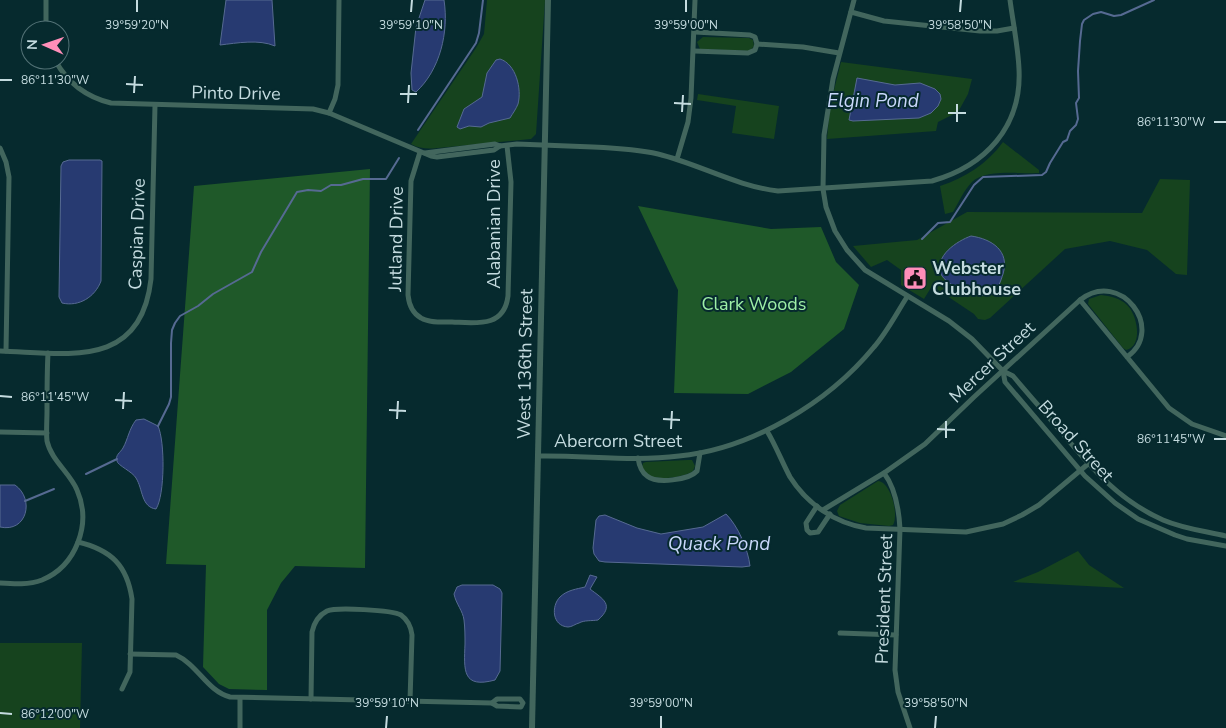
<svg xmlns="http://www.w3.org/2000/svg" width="1226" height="728" viewBox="0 0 1226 728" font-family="'Nunito Sans',sans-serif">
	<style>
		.green { fill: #16431e }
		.forest { fill: #1f5929 }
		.water { fill: #273a71; stroke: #566a92 }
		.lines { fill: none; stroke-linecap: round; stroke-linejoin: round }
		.stream { stroke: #566a92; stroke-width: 2 }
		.minor { stroke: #42665d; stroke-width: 5 }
		.tertiary { stroke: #42665d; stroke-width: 6 }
		.ticks { fill: none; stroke: #c4dbdf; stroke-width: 2 }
		.labels { text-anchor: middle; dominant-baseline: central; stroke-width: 4; stroke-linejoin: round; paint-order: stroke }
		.street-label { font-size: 18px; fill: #c4dbdf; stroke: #062a2e }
		.poi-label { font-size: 18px; font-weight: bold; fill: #c4dbdf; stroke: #062a2e; text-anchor: start }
		.park-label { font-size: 18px; fill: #9eefa6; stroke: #062a2e }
		.water-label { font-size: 19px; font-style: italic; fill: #c9d8fb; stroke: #062a2e }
		.ticks-label { font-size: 12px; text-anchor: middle; fill: #c4dbdf; stroke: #062a2e; stroke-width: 4; stroke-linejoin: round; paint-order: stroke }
	</style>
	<rect width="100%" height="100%" fill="#062a2e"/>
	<g class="green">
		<path d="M487 0H545L536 134 531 139 438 148C428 149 420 149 411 144L476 48 484 34Z"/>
		<path d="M703 37 749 38 753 40 754 46 750 51 700 49 697 42Z"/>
		<path d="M841 62 972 79 968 94 958 112 938 122 936 131 827 139 830 106Z"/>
		<path d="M698 94 779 106 774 139 732 133 736 106 697 100Z"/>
		<path d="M1003 142 1039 170V173C1021 174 985 169 972 182 964 190 959 202 953 212L945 214 940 186C965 178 987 164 1003 142Z"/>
		<path d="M1160 179 1190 180 1187 275 1176 274 1147 250 1110 241 1065 249 990 318 985 320 978 319 974 314 932 286 924 299 901 285V270L887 260 871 267 853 246 917 240 967 212 1142 213Z"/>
		<path d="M1101 295C1110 296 1120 298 1127 305 1137 314 1144 346 1126 350L1123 348 1088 304 1089 299Z"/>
		<path d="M688 460H692L695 466 693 471C685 477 655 482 646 474 644 472 643 469 642 467L643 463 646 462Z"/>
		<path d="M878 481C891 482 899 515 893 525L889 526 860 523 839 516 837 511 840 505Z"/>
		<path d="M1078 551 1089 565 1124 588 1013 582 1038 572Z"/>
		<path d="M0 643H82L80 728H0Z"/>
	</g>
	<g class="forest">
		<path d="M370 169 365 568 295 566 281 583 267 610V690L229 689 219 684 203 667 206 565 166 564 194 186Z"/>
		<path d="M638 206 771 229 821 227 836 262 859 285 844 329 791 372 748 394 674 393 678 290Z"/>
	</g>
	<g class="water">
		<path d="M226 0H272L275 46C259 39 237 43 220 45Z"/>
		<path d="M425 0H444C449 32 440 70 416 92L412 90 411 73 416 27Z"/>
		<path d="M500 59C516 64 522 89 518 104 516 109 513 113 510 118L489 123 481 127 469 126 460 129 457 127 464 109 482 97 487 73 496 60Z"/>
		<path d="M857 78 895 85 920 83 935 89 940 94 941 99 938 106 931 113 919 118 853 121 849 120Z"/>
		<path d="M69 160H100L102 161 101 281C95 297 79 307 62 303L59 297 61 166 63 162Z"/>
		<path d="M971 236C992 239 1010 251 1003 274 1001 280 998 290 992 294 980 300 946 286 941 274 934 256 957 241 971 236Z"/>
		<path d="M144 419 158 426C165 441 165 495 156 509 141 507 143 489 136 478 133 472 117 465 117 461 115 455 120 453 123 448 128 439 129 429 136 420Z"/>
		<path d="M0 485H15C35 499 27 533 0 527Z"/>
		<path d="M726 514C738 526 748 549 750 566L742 567 605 562 599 561 594 554 593 548 596 520 599 516 605 515 637 528 661 534 703 527Z"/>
		<path d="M590 575 597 577 590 589C603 599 615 605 598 620 592 621 584 620 579 623 575 624 572 627 568 627 552 626 551 606 560 597 567 590 577 589 585 587Z"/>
		<path d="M462 585H493L500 589 502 593 500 671 495 680C462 689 464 670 465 644 465 636 465 628 464 620 463 611 456 604 454 594L457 587Z"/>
	</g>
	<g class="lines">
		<g class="stream">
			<path d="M418 130 476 43 479 33 483 0"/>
			<path d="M922 239 938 223 950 222 974 185 983 177 1042 175 1046 172 1050 163 1063 142 1067 140 1070 131 1076 125 1078 119 1076 103 1079 98 1078 71 1080 41 1082 24 1084 20 1093 14 1101 12 1114 16 1121 15 1154 0"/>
			<path d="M158 426 169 404 171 397V343L172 330 175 323 180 316 198 306 213 294 252 272 261 252 297 192 308 190 321 191 331 185H341L363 179H386L399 158"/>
			<path d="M86 474 117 459"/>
			<path d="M25 501 54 489"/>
		</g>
		<g class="minor">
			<path d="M854 0 833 79 824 135 823 189 826 207 835 231 847 250 865 270 949 321 972 339 1003 371 1013 376C1029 395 1046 414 1063 434 1092 469 1120 501 1163 520 1184 529 1205 531 1226 536"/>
			<path d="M851 12 884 21 980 31H997L1014 28"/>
			<path d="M46 30V0"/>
			<path d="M757 44 803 47 839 53"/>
			<path d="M694 51 748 53 755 50 757 44 755 37 750 35 695 32"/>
			<path d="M55 60C67 82 86 97 111 103L313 109 329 113 431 156 437 157 494 150 500 146"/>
			<path d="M329 113 335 99 338 85 339 0"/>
			<path d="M0 148 6 162 9 177 6 351"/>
			<path d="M420 152 411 181 408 295C409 305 412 313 421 318 429 323 442 322 452 322 476 323 504 328 508 296L511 182 507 146"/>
			<path d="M425 153 495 144 500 146 517 144C543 145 568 146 593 147 615 148 637 149 658 154 699 164 736 186 778 191L932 181C985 166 1022 127 1019 69 1018 46 1013 23 1010 0"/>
			<path d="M677 159 688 122 691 98 695 0"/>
			<path d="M0 351C67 353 141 370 151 279L155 105"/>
			<path d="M1127 357C1166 330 1121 268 1080 300L1169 408 1192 424 1226 436"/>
			<path d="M1003 371 1005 382 1085 476 1115 503 1138 519 1175 535 1187 539 1226 546"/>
			<path d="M767 431C776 446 782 462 790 477 807 504 835 523 866 528L966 532 1003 524 1022 515 1039 505 1088 464"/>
			<path d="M0 432 47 433"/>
			<path d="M538 456C585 455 633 462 679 456 751 449 828 403 874 347 887 332 896 314 907 297"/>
			<path d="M638 458C639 465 641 472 647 476 657 484 689 480 697 471L700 453"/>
			<path d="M884 473C896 489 899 510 900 529L895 670 898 692 910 728"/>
			<path d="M817 506 806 523 807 530 810 533 818 532 830 514"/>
			<path d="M823 510 884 473 925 444 974 397 1080 300"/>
			<path d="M78 542C111 550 127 565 132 599L130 672 122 689"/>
			<path d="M0 583C14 584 29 585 42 580 76 566 92 524 77 490 70 473 51 460 47 441 46 432 47 421 47 411 47 392 47 372 48 353"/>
			<path d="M840 633 896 635"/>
			<path d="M130 654 176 655C198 665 207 691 230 697L492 703"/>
			<path d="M311 699 312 632C314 623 319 615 327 611 336 607 392 610 401 615 408 620 411 627 412 635L410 701"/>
			<path d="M497 699H520L523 703 521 707 497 706 492 703Z"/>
			<path d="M240 728V698"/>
		</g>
		<path class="tertiary" d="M532 728 548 0"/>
	</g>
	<path class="ticks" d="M137 12V0M411 12 412 0M686 12V0M960 12 961 0M0 80H12M126 84 143 85M134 93 135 76M400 94H417M408 103 409 85M674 103 691 104M682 112 683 95M948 113H966M957 122V104M1214 122H1226M0 396 12 397M115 400 132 401M123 409 124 392M389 410 406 411M397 419 398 401M663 419 680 420M671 429 672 411M937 429 955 430M946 438V421M1214 439H1226M0 713 12 714M386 728 387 716M661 728V716M935 728 936 716"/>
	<defs>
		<g id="civic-square" transform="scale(1.25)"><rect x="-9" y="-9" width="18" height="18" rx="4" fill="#ff8eb9" stroke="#062a2e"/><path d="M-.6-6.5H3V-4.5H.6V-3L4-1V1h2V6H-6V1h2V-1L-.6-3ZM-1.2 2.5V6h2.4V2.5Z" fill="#111"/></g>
	</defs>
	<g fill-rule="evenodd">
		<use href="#civic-square" x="915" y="278"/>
	</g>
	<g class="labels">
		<g class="street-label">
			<text transform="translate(236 93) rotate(1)">Pinto Drive</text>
			<text transform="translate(494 224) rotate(-90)">Alabanian Drive</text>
			<text transform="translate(137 234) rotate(-88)">Caspian Drive</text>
			<text transform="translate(396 239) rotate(-89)">Jutland Drive</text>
			<text transform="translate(992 362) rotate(-43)">Mercer Street</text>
			<text transform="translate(525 364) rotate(-89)">West 136th Street</text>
			<text x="618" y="441">Abercorn Street</text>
			<text transform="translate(1076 441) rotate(48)">Broad Street</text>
			<text transform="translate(884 599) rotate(-88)">President Street</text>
		</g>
		<g class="poi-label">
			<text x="932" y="268">Webster<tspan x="932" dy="21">Clubhouse</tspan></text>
		</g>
		<g class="park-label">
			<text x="754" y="304">Clark Woods</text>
		</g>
		<g class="water-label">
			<text x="873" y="101">Elgin Pond</text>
			<text x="719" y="544">Quack Pond</text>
		</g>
	</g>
	<g class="ticks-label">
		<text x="137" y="29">39°59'20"N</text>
		<text x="411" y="29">39°59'10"N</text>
		<text x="686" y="29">39°59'00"N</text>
		<text x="960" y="29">39°58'50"N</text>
		<text x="55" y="84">86°11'30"W</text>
		<text x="1171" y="126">86°11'30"W</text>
		<text x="55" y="401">86°11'45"W</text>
		<text x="1171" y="443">86°11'45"W</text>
		<text x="387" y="707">39°59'10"N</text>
		<text x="661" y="707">39°59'00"N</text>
		<text x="936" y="707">39°58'50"N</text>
		<text x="55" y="718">86°12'00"W</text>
	</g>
	<g transform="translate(45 45) rotate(272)"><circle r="24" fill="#062a2e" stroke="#527175"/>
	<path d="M0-4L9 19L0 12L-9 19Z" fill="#ff8eb9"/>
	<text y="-8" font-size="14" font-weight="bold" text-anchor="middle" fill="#c4dbdf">N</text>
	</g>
</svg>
